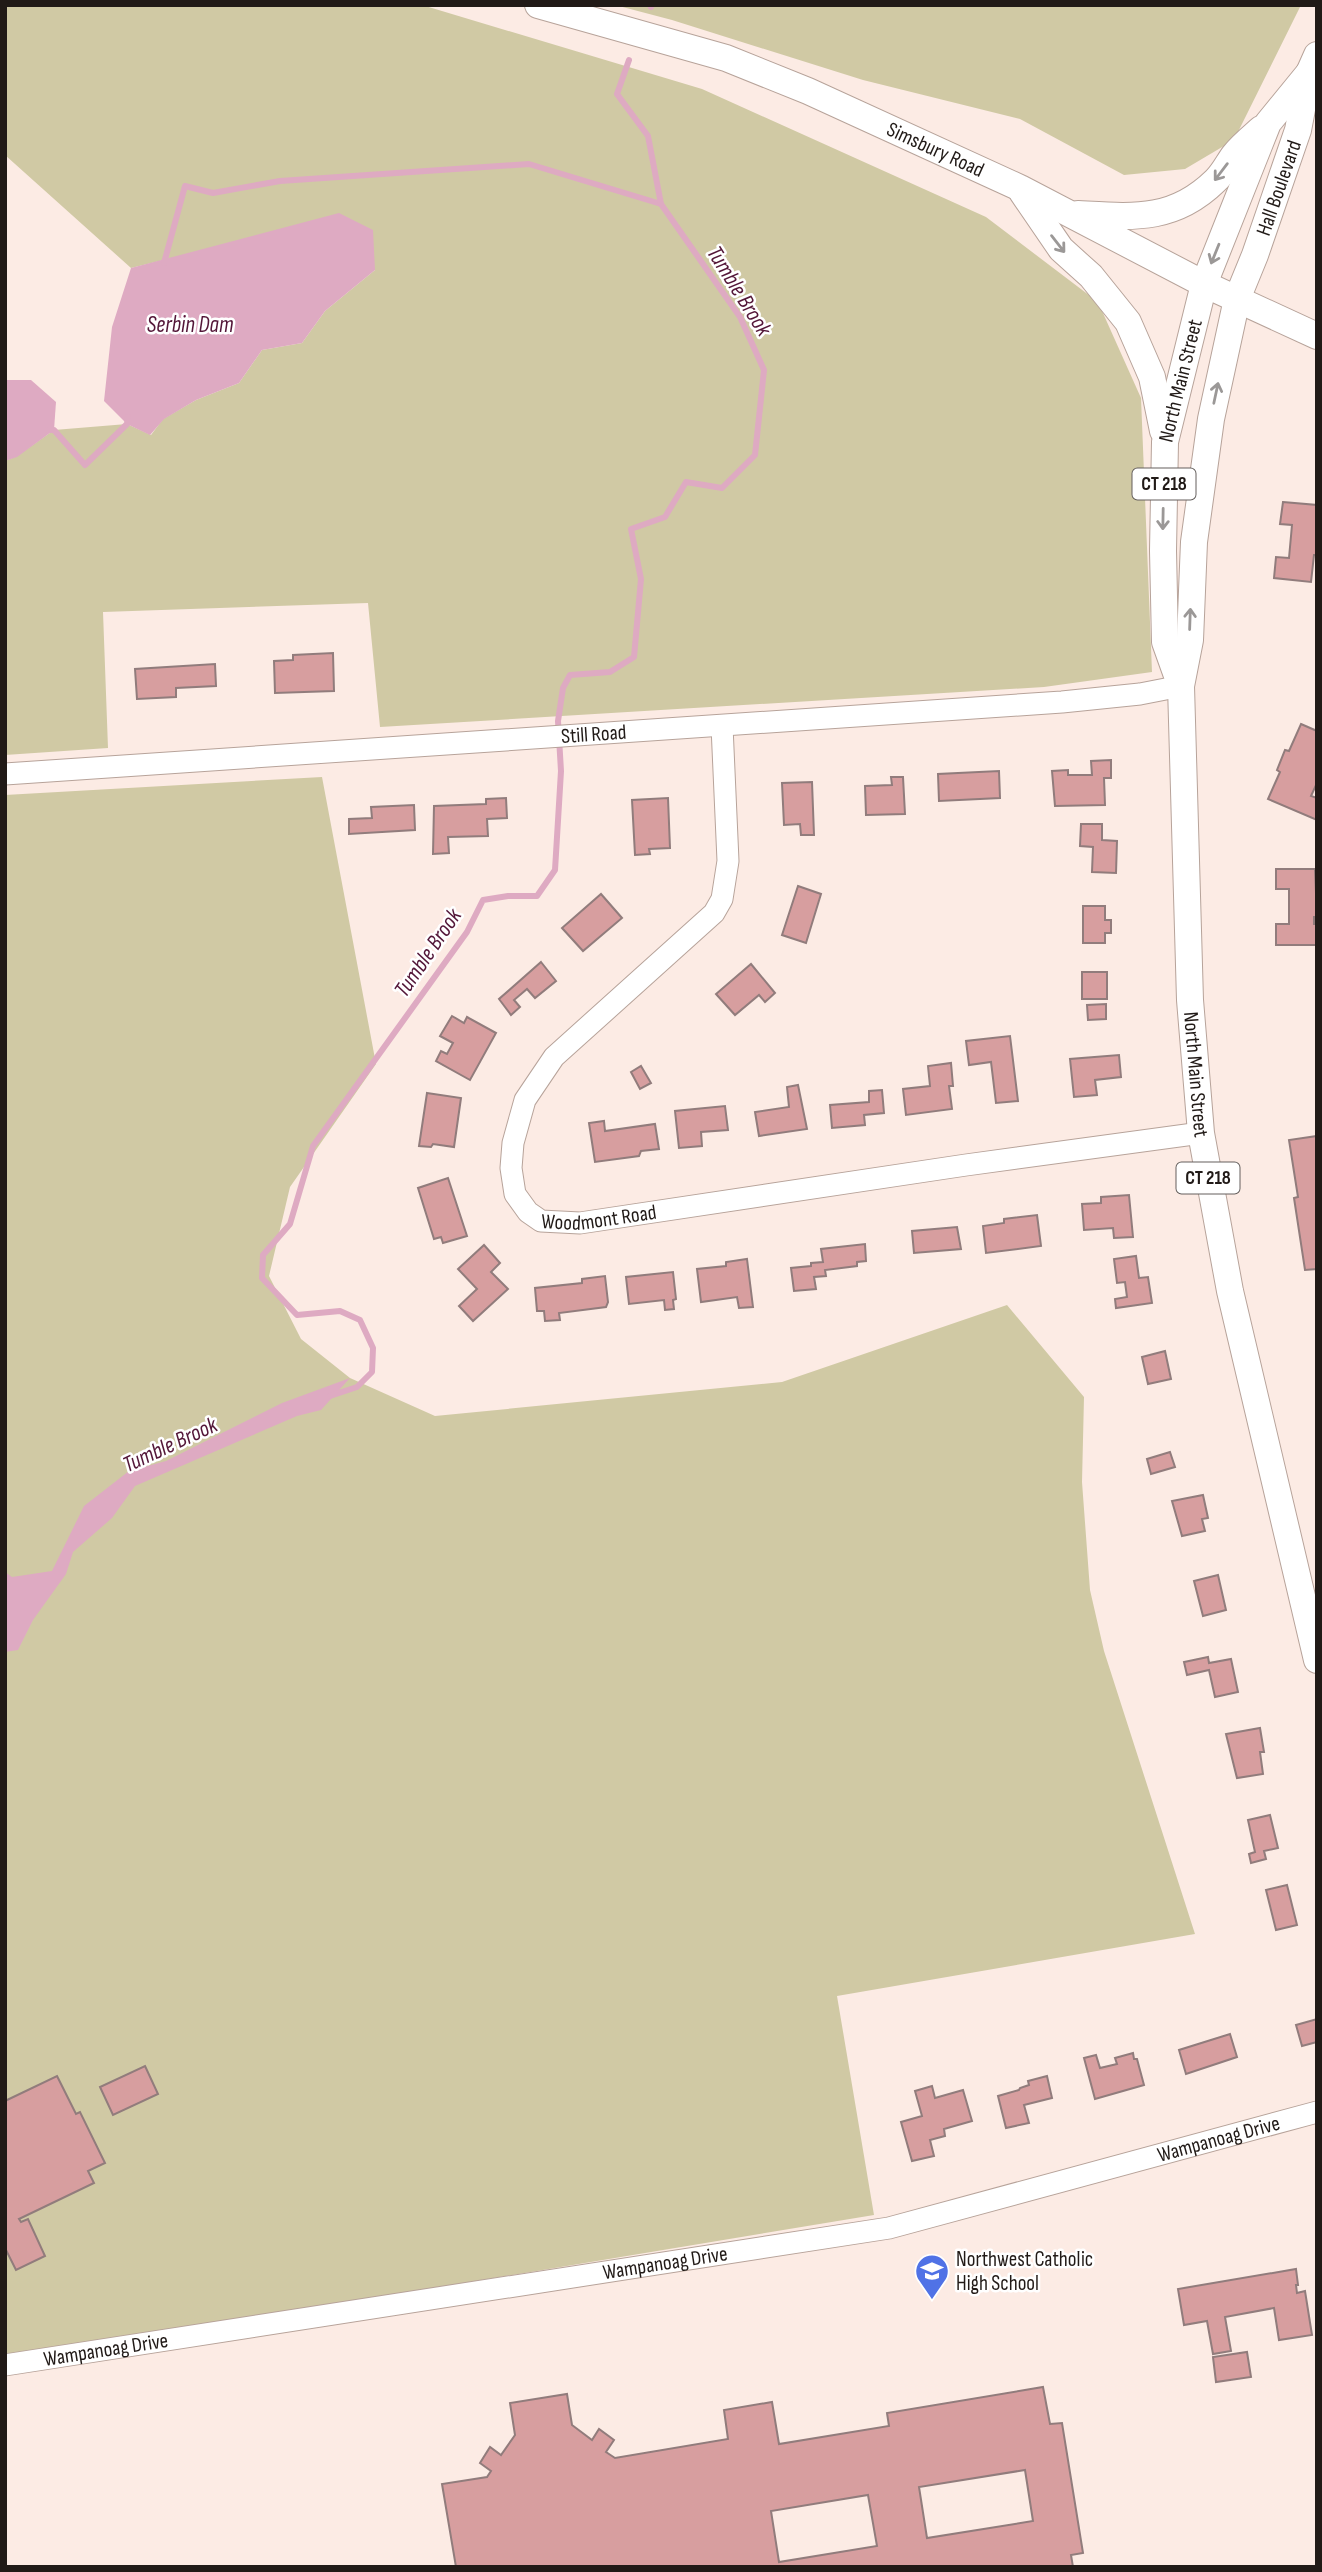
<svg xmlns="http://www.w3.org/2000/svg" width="1322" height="2572" viewBox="0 0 1322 2572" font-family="'Sofia Sans Condensed',sans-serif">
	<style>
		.green { fill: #d0c9a4 }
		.water { fill: #deaac2 }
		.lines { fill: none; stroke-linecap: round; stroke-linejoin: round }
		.stream { stroke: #deaac2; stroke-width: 6 }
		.building { fill: #d79e9f; stroke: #917c7c; stroke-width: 2; fill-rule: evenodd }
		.minor-casing { stroke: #b7a39a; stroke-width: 23 }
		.major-casing { stroke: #b7a39a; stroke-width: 28 }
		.minor { stroke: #fff; stroke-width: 21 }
		.major { stroke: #fff; stroke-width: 26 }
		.oneway { stroke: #9b9897 }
		.labels { text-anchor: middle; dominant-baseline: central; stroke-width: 5; stroke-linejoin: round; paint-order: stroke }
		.shield { fill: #fff; stroke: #645f5d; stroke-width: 2 }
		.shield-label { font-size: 19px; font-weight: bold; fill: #211a17 }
		.street-label { font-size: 21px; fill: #211a17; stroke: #fff }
		.poi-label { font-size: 21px; fill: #211a17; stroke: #fff; text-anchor: start }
		.water-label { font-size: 23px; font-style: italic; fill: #531638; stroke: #fff }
	</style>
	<rect width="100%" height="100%" fill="#fcebe4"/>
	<g class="green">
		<path d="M5 5H422L702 89 986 217 1098 302 1141 398 1152 672 1044 687 380 727 368 603 103 612 108 748 5 755V461L17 456 54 430 127 424 151 435 163 419 196 400 239 383 262 350 302 343 325 311 375 270 209 249 131 268 5 155Z"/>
		<path d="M615 5H1301L1234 140 1185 169 1124 175 1020 119 863 80 672 20Z"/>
		<path d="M322 777 376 1064 290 1187 269 1276 301 1339 350 1378 435 1416 782 1382 1007 1305 1084 1397 1082 1482 1090 1590 1104 1651 1195 1934 837 1996 874 2215 5 2359V795Z"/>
	</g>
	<g class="water">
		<path d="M339 213 373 230 375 270 325 311 302 343 262 350 239 383 196 400 164 419 150 435 127 424 104 401 112 327 131 268Z"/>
		<path d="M5 380H31L56 402 54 430 17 457 5 461Z"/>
		<path d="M350 1378 321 1410 297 1416 135 1486 112 1518 73 1552 66 1574 33 1620 18 1650 5 1652V1572L12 1577 52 1571 84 1506 129 1471 166 1461 282 1403Z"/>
	</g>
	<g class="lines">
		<g class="stream">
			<path d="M651 7 652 5"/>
			<path d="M164 263 185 186 213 193 280 181 529 164 661 204"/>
			<path d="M48 430H54L85 465 127 424 128 417"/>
			<path d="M330 1396 357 1387 372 1372 373 1348 360 1320 340 1311 297 1315 262 1278 263 1255 290 1224 313 1146 467 932 483 900 508 896H537L555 870 561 771 558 721 563 688 570 675 610 672 634 657 641 579 631 529 665 517 686 482 722 488 755 455 764 370 740 317 661 204 648 136 617 94 629 60"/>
		</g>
	</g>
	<g class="building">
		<path d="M1283 502 1317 505V555H1314L1311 582 1274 578 1276 557 1289 558 1292 525 1280 524Z"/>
		<path d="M333 653 334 691 275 693 274 661 293 660V655Z"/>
		<path d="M215 664 216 686 176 688V697L137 699 135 669Z"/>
		<path d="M1301 724 1317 731V783L1311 796 1317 798V820L1268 799 1280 772 1277 770 1285 750 1289 751Z"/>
		<path d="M1111 760V778H1104L1105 805 1055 806 1052 771 1068 770V775H1092L1091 761Z"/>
		<path d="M999 771 1000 798 939 801 938 774Z"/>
		<path d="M891 777H903L905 814 866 815 865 786 892 785Z"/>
		<path d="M812 782 814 835H801L800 824 784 825 782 783Z"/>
		<path d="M506 798 507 818 487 819 488 836 448 837 449 853 433 854 434 806 486 804V799Z"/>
		<path d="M668 798 670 848 649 849 650 854 635 855 632 800Z"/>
		<path d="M414 805 415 830 349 834V819L372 818 371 807Z"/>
		<path d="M1081 824H1102V840L1117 841 1116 873 1092 872 1093 847 1080 846Z"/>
		<path d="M1276 869H1315L1317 917H1314V924H1317V945H1276V924H1289V889H1276Z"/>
		<path d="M798 886 821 894 806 943 782 935Z"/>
		<path d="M601 894 622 918 583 951 562 928Z"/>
		<path d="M1083 906H1105V920H1111V933H1105V943H1083Z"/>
		<path d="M541 962 556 981 535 998 527 989 514 1000 520 1007 511 1015 499 999Z"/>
		<path d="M751 964 775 993 765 1002 759 995 735 1015 716 994Z"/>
		<rect x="1082" y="972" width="25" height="27"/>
		<path d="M1106 1004V1019L1088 1020 1087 1005Z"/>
		<path d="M452 1016 464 1023 467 1017 496 1033 470 1080 436 1061 441 1051 447 1054 453 1043 440 1036Z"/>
		<path d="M1010 1036 1018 1101 996 1103 991 1062 969 1065 966 1041Z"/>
		<path d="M1119 1055 1121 1077 1095 1080 1097 1095 1074 1097 1070 1059Z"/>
		<path d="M951 1063 953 1086H949L952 1109 906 1115 903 1089 930 1086 928 1066Z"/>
		<path d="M641 1066 651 1083 640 1089 631 1072Z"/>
		<path d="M798 1085 807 1129 759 1136 755 1112 789 1107 787 1087Z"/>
		<path d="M882 1090 884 1113 864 1115 865 1125 832 1128 830 1105 869 1102V1091Z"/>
		<path d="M427 1093 461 1098 454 1147 433 1144 431 1147 419 1146Z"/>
		<path d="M725 1106 728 1130 701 1132 702 1146 679 1148 675 1111Z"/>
		<path d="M604 1121 605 1131 655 1124 659 1149 641 1151 639 1156 595 1162 589 1123Z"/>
		<path d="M1317 1136V1269L1305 1270 1294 1198 1298 1197 1289 1140Z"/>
		<path d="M448 1178 467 1236 443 1243 441 1237 434 1239 418 1188Z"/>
		<path d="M1129 1195 1133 1237 1114 1238 1113 1228 1084 1230 1082 1204 1101 1203V1197Z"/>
		<path d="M1037 1215 1041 1246 986 1253 983 1226 1004 1223V1219Z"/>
		<path d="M957 1227 961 1249 914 1253 912 1231Z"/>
		<path d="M865 1244 866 1261 857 1262V1266L825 1270 826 1276 814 1277 816 1289 794 1291 791 1268 811 1266V1263L823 1262 821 1249Z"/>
		<path d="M484 1245 500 1263 491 1272 508 1289 473 1321 459 1306 477 1289 458 1269Z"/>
		<path d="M1136 1256 1139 1278 1148 1277 1152 1303 1116 1308 1115 1299 1127 1297 1125 1282 1117 1283 1114 1259Z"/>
		<path d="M747 1259 753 1307 739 1308 737 1297 701 1302 697 1269 726 1266V1262Z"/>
		<path d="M673 1272 676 1299 673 1300 674 1309 665 1310 664 1300 629 1304 626 1277Z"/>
		<path d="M605 1276 608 1302 606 1307 559 1313 560 1320 545 1321 544 1311H537L535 1288 582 1283V1279Z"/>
		<path d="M1165 1351 1171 1379 1148 1384 1142 1357Z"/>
		<path d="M1170 1452 1175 1467 1151 1474 1147 1459Z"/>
		<path d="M1203 1495 1208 1518 1202 1519 1205 1531 1182 1536 1172 1501Z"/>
		<path d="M1218 1575 1226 1610 1203 1616 1194 1581Z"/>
		<path d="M1208 1657 1209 1663 1231 1659 1238 1692 1215 1697 1209 1670 1187 1675 1184 1662Z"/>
		<path d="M1260 1728 1264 1752H1260L1263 1774 1237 1778 1226 1734Z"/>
		<path d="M1270 1815 1278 1848 1264 1851 1266 1859 1251 1863 1249 1854 1255 1852 1248 1820Z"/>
		<path d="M1287 1885 1297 1925 1276 1930 1266 1890Z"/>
		<path d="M1317 2019V2042L1302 2046 1296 2025Z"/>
		<path d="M1230 2034 1237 2057 1186 2074 1179 2050Z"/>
		<path d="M1133 2053 1134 2059H1137L1144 2085 1095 2099 1084 2058 1096 2055 1100 2068 1117 2064 1115 2058Z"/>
		<path d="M145 2066 158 2094 113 2115 100 2087Z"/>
		<path d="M57 2076 76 2114 80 2112 105 2163 88 2171 94 2183 19 2219 21 2222 28 2219 45 2256 16 2270 5 2248V2101Z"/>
		<path d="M1047 2076 1052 2098 1024 2105 1029 2123 1006 2128 998 2096 1019 2090 1020 2088 1029 2085 1028 2081Z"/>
		<path d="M932 2086 935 2098 963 2090 972 2121 944 2129 945 2136 930 2140 934 2156 912 2161 901 2122 922 2116 915 2091Z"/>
		<path d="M1296 2269 1298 2285H1296L1297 2293 1305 2291 1312 2335 1279 2340 1274 2308 1225 2317 1231 2351 1213 2354 1207 2321 1184 2325 1178 2289Z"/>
		<path d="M1247 2352 1251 2377 1216 2382 1213 2357Z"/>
		<path d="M1043 2387 1050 2424 1062 2423 1083 2553 1071 2555 1073 2567H456L442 2484 487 2477 491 2471 480 2463 490 2447 501 2455 515 2435 510 2403 567 2394 572 2425 592 2440 599 2429 614 2440 606 2452 615 2458 728 2439 724 2410 772 2402 779 2444 889 2426 887 2413ZM1025 2470 1033 2521 927 2538 919 2487ZM868 2495 877 2546 779 2562 771 2511Z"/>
	</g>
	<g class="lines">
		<g class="minor-casing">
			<g id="minor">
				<path id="s1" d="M722 726 728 861 722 899 714 913 554 1057 525 1100 513 1143 511 1168 515 1194 528 1212 541 1221 580 1223 966 1165 1201 1133"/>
				<path id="s2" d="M5 774 1062 702 1140 694 1181 686"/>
				<path id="s3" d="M5 2365 889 2228 1317 2112"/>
			</g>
		</g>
		<g class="major-casing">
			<g id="major">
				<path id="s4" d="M538 5 726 58 808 91 1020 188 1204 284 1317 336"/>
				<path id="s5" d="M1317 55 1309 73 1298 130 1255 255 1237 299 1211 419 1194 542 1190 640 1181 686 1190 1000 1201 1133 1230 1291 1317 1660"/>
				<path d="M1022 192 1061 249 1091 276 1128 322 1152 377 1163 431"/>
				<path d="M1078 214C1132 217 1173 222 1215 181 1223 174 1228 163 1234 155 1242 145 1252 137 1261 129"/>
				<path id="s6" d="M1180 684 1165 642 1163 551 1165 442 1204 284 1268 123 1308 74"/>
			</g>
		</g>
		<use href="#minor" class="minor"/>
		<use href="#major" class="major"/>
	</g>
	<defs><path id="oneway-shaft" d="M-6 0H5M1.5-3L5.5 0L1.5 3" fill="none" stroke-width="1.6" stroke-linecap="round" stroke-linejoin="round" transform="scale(1.75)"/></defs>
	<g class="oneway">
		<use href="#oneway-shaft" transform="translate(1221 172) rotate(127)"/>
		<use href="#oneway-shaft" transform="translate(1058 244) rotate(52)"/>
		<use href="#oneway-shaft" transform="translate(1215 254) rotate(112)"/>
		<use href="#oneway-shaft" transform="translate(1216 393) rotate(-78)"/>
		<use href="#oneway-shaft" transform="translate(1163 519) rotate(91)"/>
		<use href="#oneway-shaft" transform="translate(1190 619) rotate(-88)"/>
	</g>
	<defs>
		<g id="school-pin" transform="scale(1.75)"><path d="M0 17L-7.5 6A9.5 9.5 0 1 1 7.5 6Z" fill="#5072e6" stroke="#fff"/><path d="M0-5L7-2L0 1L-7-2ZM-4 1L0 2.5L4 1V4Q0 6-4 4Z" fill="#fff"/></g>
	</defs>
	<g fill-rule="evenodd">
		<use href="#school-pin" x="932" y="2271"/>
	</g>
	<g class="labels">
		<g class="shield">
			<rect x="1132.5" y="468.5" width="63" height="31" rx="5"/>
			<rect x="1176.5" y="1162.5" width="63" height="31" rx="5"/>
		</g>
		<g class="shield-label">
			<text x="1164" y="484">CT 218</text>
			<text x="1208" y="1178">CT 218</text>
		</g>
		<g class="street-label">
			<text stroke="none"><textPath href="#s4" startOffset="424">Simsbury Road</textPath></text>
			<text transform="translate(1279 188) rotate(-71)">Hall Boulevard</text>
			<text stroke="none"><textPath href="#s6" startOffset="308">North Main Street</textPath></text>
			<text stroke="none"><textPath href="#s2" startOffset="590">Still Road</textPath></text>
			<text stroke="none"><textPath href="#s5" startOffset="1038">North Main Street</textPath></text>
			<text stroke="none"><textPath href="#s1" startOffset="649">Woodmont Road</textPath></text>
			<text stroke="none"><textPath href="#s3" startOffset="1236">Wampanoag Drive</textPath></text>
			<text stroke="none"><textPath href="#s3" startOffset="668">Wampanoag Drive</textPath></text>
			<text stroke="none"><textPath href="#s3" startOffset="102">Wampanoag Drive</textPath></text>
		</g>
		<g class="poi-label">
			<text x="956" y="2259">Northwest Catholic<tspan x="956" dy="24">High School</tspan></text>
		</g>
		<g class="water-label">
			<text transform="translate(739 291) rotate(58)">Tumble Brook</text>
			<text x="190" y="325">Serbin Dam</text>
			<text transform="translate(428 953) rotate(-56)">Tumble Brook</text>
			<text transform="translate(170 1445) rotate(-25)">Tumble Brook</text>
		</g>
	</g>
	<rect width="1322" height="2572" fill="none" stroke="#211a17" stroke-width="14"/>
</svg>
